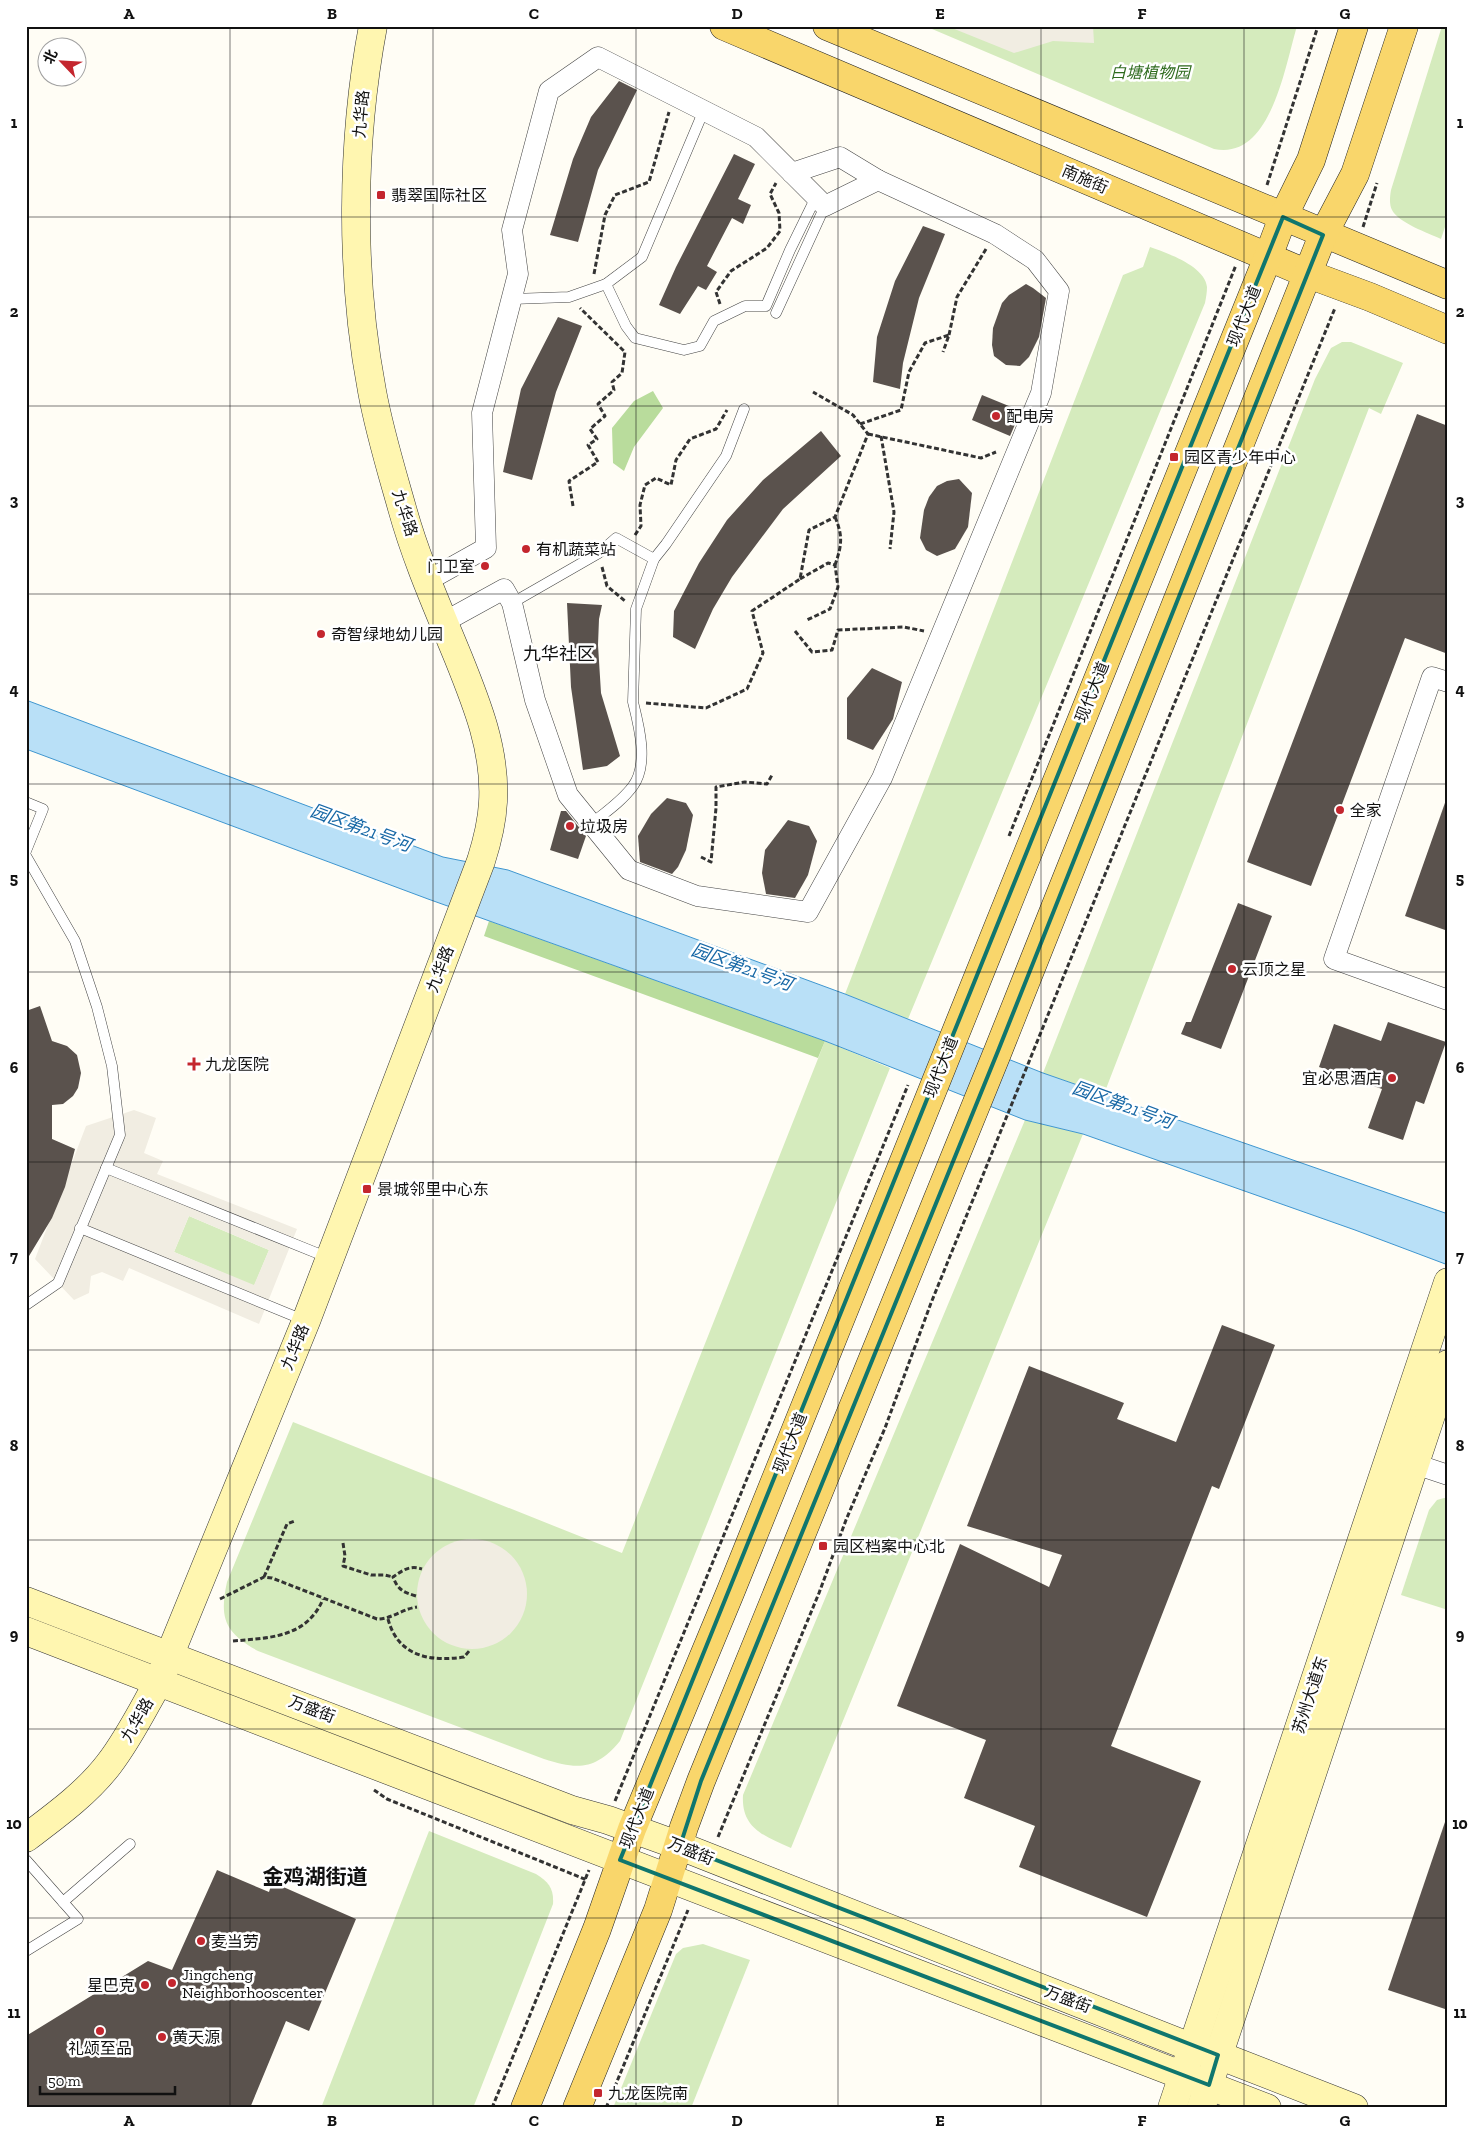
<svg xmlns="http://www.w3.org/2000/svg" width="1474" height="2134" viewBox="0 0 1474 2134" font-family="'Zilla Slab','Noto Sans SC',serif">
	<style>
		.green { fill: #d5ebbd }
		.forest { fill: #b9dc9c }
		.plaza { fill: #f1ede2; fill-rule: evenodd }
		.water { fill: #b9e0f7; stroke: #3f96cf }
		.building { fill: #5a524d }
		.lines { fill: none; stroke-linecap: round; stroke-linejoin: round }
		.lane-casing { stroke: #444; stroke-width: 11 }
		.street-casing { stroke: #444; stroke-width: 21 }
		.secondary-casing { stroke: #333; stroke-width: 29 }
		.primary-casing { stroke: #222; stroke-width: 29 }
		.path { stroke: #333; stroke-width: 3; stroke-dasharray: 5 2.5; stroke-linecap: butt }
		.lane { stroke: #fff; stroke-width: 10 }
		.street { stroke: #fff; stroke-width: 20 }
		.secondary { stroke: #fff6b0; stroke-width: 28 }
		.primary { stroke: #f9d66b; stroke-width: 28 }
		.marked { fill: none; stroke: #0f766e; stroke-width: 4; stroke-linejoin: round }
		.grid { fill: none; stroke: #111; stroke-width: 1; stroke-opacity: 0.55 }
		.poi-dot { fill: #c4262e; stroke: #fff; stroke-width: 2 }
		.labels { text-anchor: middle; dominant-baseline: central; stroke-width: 5; stroke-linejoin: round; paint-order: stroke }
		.park-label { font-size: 16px; font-style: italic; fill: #2f6b1f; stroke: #fff }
		.street-label { font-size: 16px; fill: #111; stroke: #fff }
		.poi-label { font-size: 16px; fill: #111; stroke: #fff; text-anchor: start }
		.neighbourhood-label { font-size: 18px; fill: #111; stroke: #fff }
		.water-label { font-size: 18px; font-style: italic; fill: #1768a6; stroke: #fff }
		.district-label { font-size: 21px; font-weight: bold; fill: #111; stroke: #fff }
		.neatline { fill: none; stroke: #111; stroke-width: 2 }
		.grid-label { font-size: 16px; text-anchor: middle; font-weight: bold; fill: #111 }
	</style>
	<rect width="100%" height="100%" fill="#fffdf5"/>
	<g class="green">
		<path d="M925 26H1297C1285 66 1271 161 1214 149Z"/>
		<path d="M1442 26H1448V218L1441 239C1428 233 1399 223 1392 210 1389 204 1390 196 1391 190Z"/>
		<path d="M1150 247C1167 253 1205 266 1207 287 1207 292 1206 298 1205 303L908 1019 845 994 1123 275 1143 267Z"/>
		<path d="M1342 342H1351L1403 363 1381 414 1369 408 1104 1094 1043 1073 1315 379 1331 348Z"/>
		<path d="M825 1041 890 1068 620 1741C596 1770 578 1770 544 1759L258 1651C225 1632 219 1619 227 1582L293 1422 622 1553Z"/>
		<path d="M1025 1120 1083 1134 791 1848C764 1836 741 1828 743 1795Z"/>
		<path d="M189 1216 269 1250 254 1286 174 1252Z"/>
		<path d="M1444 1498H1448V1610L1401 1595 1429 1510 1437 1500Z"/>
		<path d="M429 1831 536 1874C549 1882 554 1889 553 1904L473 2108H321Z"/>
		<path d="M703 1944 750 1960 691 2108H613L676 1954 683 1948Z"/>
	</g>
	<g class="forest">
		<path d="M653 391 663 408 634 447 624 471 613 463 612 428 634 401Z"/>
		<path d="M489 921 825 1041 818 1058 484 936Z"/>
	</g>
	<g class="plaza">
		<path d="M947 26H1093L1094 43 1053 41 1014 53Z"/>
		<path d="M134 1110 156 1118 144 1153 163 1161 157 1174 297 1229 259 1324 129 1268 123 1281 102 1272 91 1276 89 1293 74 1300 35 1259 86 1126ZM189 1216 269 1250 254 1285 174 1252Z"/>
		<circle cx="472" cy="1594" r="55"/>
	</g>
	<path class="water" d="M26 700 443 857 508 870 845 994 1043 1073 1448 1214V1265L1355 1230 1083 1134 1025 1120 825 1041 428 899 26 749Z"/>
	<g class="building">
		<path d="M619 81 637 90 598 170 578 242 550 235 573 159 591 117Z"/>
		<path d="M734 154 755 164 738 199 751 205 743 224 732 218 707 266 717 272 706 290 698 286 680 314 659 305 676 267Z"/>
		<path d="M923 226 945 234 919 298 903 363 900 389 873 382 877 337 895 281Z"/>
		<path d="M1026 284 1033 288 1046 298 1039 337 1029 357 1020 366 1006 365 994 356 992 345 993 328 1002 303 1009 295Z"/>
		<path d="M558 317 582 326 556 392 532 480 503 472 521 389Z"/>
		<path d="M982 395 1021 411 1010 436 972 420Z"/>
		<path d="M1417 414 1448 426V654L1405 638 1311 886 1247 862Z"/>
		<path d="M821 431 841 456 783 509 732 577 713 609 695 649 673 637 674 611 699 563 727 520 763 480Z"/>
		<path d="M959 479 972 493 968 527 955 549 937 556 926 550 920 538 924 510 929 497 937 486 947 481Z"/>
		<path d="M567 603 602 605 599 619 598 645 601 693 620 756 607 766 583 770 571 687Z"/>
		<path d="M872 668 902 682 893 719 873 750 847 739V698Z"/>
		<path d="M667 798 686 803 693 815 686 850 678 867 672 874 640 862 638 836 651 814Z"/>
		<path d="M1446 800 1448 801V931L1405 916Z"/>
		<path d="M561 811H566L586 836 578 859 550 850Z"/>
		<path d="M788 820 809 826 817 841 808 875 795 898 766 894 762 873 765 850Z"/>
		<path d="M1238 903 1272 916 1221 1049 1181 1034 1186 1022H1191Z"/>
		<path d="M40 1006 52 1041 67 1046 77 1055 81 1073 78 1088 73 1096 63 1104 52 1105V1139L75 1149 65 1187 52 1218 26 1261V1011Z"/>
		<path d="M1388 1022 1446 1042 1424 1104 1416 1101 1403 1140 1368 1128 1382 1089 1319 1067 1334 1024 1381 1041Z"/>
		<path d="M1222 1325 1275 1345 1219 1489 1212 1486 1111 1746 1201 1781 1147 1917 1019 1867 1035 1826 964 1798 986 1740 897 1706 960 1544 1049 1587 1062 1555 967 1526 1029 1366 1124 1403 1117 1419 1176 1442Z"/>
		<path d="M1445 1822 1448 1823V2010L1388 1990Z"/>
		<path d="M217 1870 269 1892 272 1882 356 1919 309 2031 286 2021 250 2108H26V2036L148 1961 172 1970Z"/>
	</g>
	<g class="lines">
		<g class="lane-casing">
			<g id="lane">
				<path d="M606 284 626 326 635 338 684 350 700 346 714 321 745 306H766L790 250 816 197"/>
				<path d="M512 299 569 297 606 284 642 257 704 110"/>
				<path d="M776 313 825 206"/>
				<path d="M512 603 599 553 616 538 654 559 666 544 726 456 744 409"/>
				<path d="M26 802 43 809 26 851"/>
				<path d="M592 823C606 812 622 801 633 786 649 764 639 726 633 702L636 609 654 559"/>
				<path d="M26 856 75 941 97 1007 112 1066 120 1135 58 1283 26 1305"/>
				<path d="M106 1168 329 1258"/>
				<path d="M80 1228 306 1321"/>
				<path d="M26 1860 78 1919 26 1951"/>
				<path d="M63 1902 130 1844"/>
			</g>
		</g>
		<g class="street-casing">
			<g id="street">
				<path d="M792 173 840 157 878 180"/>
				<path d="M427 581 486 548 482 413 518 274 512 230 549 91 598 57 756 137 825 206 878 180 995 234 1035 260 1059 291 1041 393 882 778 808 912 697 896 629 870 568 795 535 700 512 603 504 589 444 622"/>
				<path d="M1448 682 1432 677 1334 959 1448 1000"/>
				<path d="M1403 1460 1448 1475"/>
			</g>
		</g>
		<g class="secondary-casing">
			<g id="secondary">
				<path d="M26 1601 572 1810 608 1820 680 1846 1193 2048 1218 2055 1354 2108"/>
				<path d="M26 1631 1267 2108"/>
				<path d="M26 1838C55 1816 87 1793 109 1764 129 1738 143 1709 159 1681L306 1321 481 861C487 842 492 823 493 802 496 751 477 704 458 657 438 608 416 559 402 508 391 469 379 430 372 391 350 275 351 142 373 26"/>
				<path d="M1172 2108 1448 1282"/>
				<path d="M1201 2108 1448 1364"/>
			</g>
		</g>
		<g class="primary-casing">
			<g id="primary">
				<path d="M724 26 1308 274 1370 297 1448 330"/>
				<path d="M827 26 1448 285"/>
				<path d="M525 2108 597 1929 632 1829 730 1593 1268 257 1283 217 1311 160 1354 26"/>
				<path d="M577 2108 658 1910 684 1827 701 1781 998 1051 1323 235 1355 174 1404 26"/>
			</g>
		</g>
		<g class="path">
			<path d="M1267 185 1318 26"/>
			<path d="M1363 227 1377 183"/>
			<path d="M594 274 605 215 615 195 649 182 669 112"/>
			<path d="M720 304 716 292 731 271 767 248 780 231 779 213 770 194 776 183"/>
			<path d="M949 335 957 297 986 249"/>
			<path d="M860 424 901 410 909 372 925 343 949 335 943 352"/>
			<path d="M868 434 981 458 996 452"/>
			<path d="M881 436 894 512 890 549"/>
			<path d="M573 506 569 481 598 462 588 445 597 439 590 429 605 416 598 404 614 390 612 382 622 373 625 352 580 308"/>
			<path d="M835 517C843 536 842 545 835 565"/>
			<path d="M635 535 641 526 640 505 645 485 656 478 671 485 676 460 690 439 716 429 727 410"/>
			<path d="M602 567 607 586 625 601"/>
			<path d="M800 579 828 563 835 565 838 587 830 609 807 620"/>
			<path d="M795 631 812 652 832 650 838 630 904 627 924 631"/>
			<path d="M646 703 706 708 747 689 763 653 752 611 800 579 809 530 835 517 868 434 853 415 813 392"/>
			<path d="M1009 836 1236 265"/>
			<path d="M701 857 711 862 716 808V787L745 782 767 784 772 775"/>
			<path d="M343 1543 345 1556 343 1566 371 1575H385L393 1577"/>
			<path d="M264 1577 287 1524 295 1521"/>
			<path d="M416 1596C403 1592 398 1590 393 1577 403 1570 410 1565 422 1569"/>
			<path d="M220 1599 264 1577 272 1578 377 1619C392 1619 402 1609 417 1607"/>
			<path d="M388 1619C398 1657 431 1662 464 1657L470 1650"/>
			<path d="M233 1641C268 1638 307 1638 323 1599"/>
			<path d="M374 1790 387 1799 587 1880"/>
			<path d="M615 1801 908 1085"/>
			<path d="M718 1837 819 1593 846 1520 885 1428 931 1303 1335 308"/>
			<path d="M492 2108 589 1870"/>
			<path d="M606 2108 688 1910"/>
		</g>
		<use href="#lane" class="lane"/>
		<use href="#street" class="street"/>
		<use href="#secondary" class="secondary"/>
		<use href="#primary" class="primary"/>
	</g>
	<path class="marked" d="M1283 217 1323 235 998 1051 701 1781 680 1846 1218 2055 1209 2085 620 1860Z"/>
	<path class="grid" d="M230 26V2108M433 26V2108M636 26V2108M838 26V2108M1041 26V2108M1244 26V2108M26 217H1448M26 406H1448M26 594H1448M26 784H1448M26 972H1448M26 1162H1448M26 1350H1448M26 1540H1448M26 1729H1448M26 1918H1448"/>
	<g class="poi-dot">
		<rect x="376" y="190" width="10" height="10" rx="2.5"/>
		<circle cx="996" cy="416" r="5"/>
		<rect x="1169" y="452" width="10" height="10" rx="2.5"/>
		<circle cx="526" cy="549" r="5"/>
		<circle cx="485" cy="566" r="5"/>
		<circle cx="321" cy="634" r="5"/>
		<circle cx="1340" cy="810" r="5"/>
		<circle cx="570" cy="826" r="5"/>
		<circle cx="1232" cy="969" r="5"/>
		<path d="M191.5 1056.5h5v5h5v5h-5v5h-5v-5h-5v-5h5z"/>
		<circle cx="1392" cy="1078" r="5"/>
		<rect x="362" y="1184" width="10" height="10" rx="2.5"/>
		<rect x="818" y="1541" width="10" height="10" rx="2.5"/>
		<circle cx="201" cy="1941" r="5"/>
		<circle cx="172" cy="1983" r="5"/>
		<circle cx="145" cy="1985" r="5"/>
		<circle cx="100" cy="2031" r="5"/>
		<circle cx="162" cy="2037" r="5"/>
		<rect x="593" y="2088" width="10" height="10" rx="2.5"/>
	</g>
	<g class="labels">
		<g class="park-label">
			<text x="1150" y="72">白塘植物园</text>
		</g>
		<g class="street-label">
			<text transform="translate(361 114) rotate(-85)">九华路</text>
			<text transform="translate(1085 179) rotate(23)">南施街</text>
			<text transform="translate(1244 316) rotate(-68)">现代大道</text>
			<text transform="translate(405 513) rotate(72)">九华路</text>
			<text transform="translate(1092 692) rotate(-68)">现代大道</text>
			<text transform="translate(440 969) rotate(-69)">九华路</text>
			<text transform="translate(941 1067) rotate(-68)">现代大道</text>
			<text transform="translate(295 1347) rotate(-68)">九华路</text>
			<text transform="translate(790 1443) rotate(-68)">现代大道</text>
			<text transform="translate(1310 1695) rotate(-72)">苏州大道东</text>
			<text transform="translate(312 1709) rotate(21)">万盛街</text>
			<text transform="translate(137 1720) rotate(-60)">九华路</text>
			<text transform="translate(637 1818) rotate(-68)">现代大道</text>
			<text transform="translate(691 1851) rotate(22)">万盛街</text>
			<text transform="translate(1068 1999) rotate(21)">万盛街</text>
		</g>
		<g class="poi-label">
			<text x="391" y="195">翡翠国际社区</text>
			<text x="1006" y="416">配电房</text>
			<text x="1184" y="457">园区青少年中心</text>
			<text x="536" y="549">有机蔬菜站</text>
			<text x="475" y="566" text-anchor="end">门卫室</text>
			<text x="331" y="634">奇智绿地幼儿园</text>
			<text x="1350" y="810">全家</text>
			<text x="580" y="826">垃圾房</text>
			<text x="1242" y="969">云顶之星</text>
			<text x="205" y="1064">九龙医院</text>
			<text x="1382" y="1078" text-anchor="end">宜必思酒店</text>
			<text x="377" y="1189">景城邻里中心东</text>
			<text x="833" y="1546">园区档案中心北</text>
			<text x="211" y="1941">麦当劳</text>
			<text x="182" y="1974">Jingcheng<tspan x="182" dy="18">Neighborhooscenter</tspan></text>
			<text x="135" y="1985" text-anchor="end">星巴克</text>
			<text x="172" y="2037">黄天源</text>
			<text x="100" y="2048" text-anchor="middle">礼颂至品</text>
			<text x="608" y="2093">九龙医院南</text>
		</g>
		<g class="neighbourhood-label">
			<text x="559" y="654">九华社区</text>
		</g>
		<g class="water-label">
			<text transform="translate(361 828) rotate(20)">园区第21号河</text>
			<text transform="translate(742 967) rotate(20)">园区第21号河</text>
			<text transform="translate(1123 1105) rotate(20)">园区第21号河</text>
		</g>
		<g class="district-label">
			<text x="315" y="1876">金鸡湖街道</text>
		</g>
	</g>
	<rect width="1474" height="2134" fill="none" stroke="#ffffff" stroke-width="55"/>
	<g transform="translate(62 62) rotate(295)"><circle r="24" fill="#ffffff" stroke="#a0a0a0"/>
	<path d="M0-4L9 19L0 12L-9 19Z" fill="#c4262e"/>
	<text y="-8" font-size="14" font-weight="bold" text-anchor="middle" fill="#111111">北</text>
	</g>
	<path d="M40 2086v8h135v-8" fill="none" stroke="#111111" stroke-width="2.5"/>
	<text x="48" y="2086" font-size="15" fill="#111111" stroke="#ffffff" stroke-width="4" paint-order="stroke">50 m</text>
	<rect x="28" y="28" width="1418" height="2078" class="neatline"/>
	<g class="grid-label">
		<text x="129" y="19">A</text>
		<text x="332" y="19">B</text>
		<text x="534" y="19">C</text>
		<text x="737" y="19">D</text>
		<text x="940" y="19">E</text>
		<text x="1142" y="19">F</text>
		<text x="1345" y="19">G</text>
		<text x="14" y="128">1</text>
		<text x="1460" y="128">1</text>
		<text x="14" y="317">2</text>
		<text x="1460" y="317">2</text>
		<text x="14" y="506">3</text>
		<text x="1460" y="506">3</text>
		<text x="14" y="695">4</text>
		<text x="1460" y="695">4</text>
		<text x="14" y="884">5</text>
		<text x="1460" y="884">5</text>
		<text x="14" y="1073">6</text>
		<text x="1460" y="1073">6</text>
		<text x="14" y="1262">7</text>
		<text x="1460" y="1262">7</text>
		<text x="14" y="1451">8</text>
		<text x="1460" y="1451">8</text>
		<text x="14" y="1640">9</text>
		<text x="1460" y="1640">9</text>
		<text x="14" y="1829">10</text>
		<text x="1460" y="1829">10</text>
		<text x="14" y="2018">11</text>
		<text x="1460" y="2018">11</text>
		<text x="129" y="2126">A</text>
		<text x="332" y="2126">B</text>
		<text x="534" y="2126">C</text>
		<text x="737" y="2126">D</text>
		<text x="940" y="2126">E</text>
		<text x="1142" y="2126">F</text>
		<text x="1345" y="2126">G</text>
	</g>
</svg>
